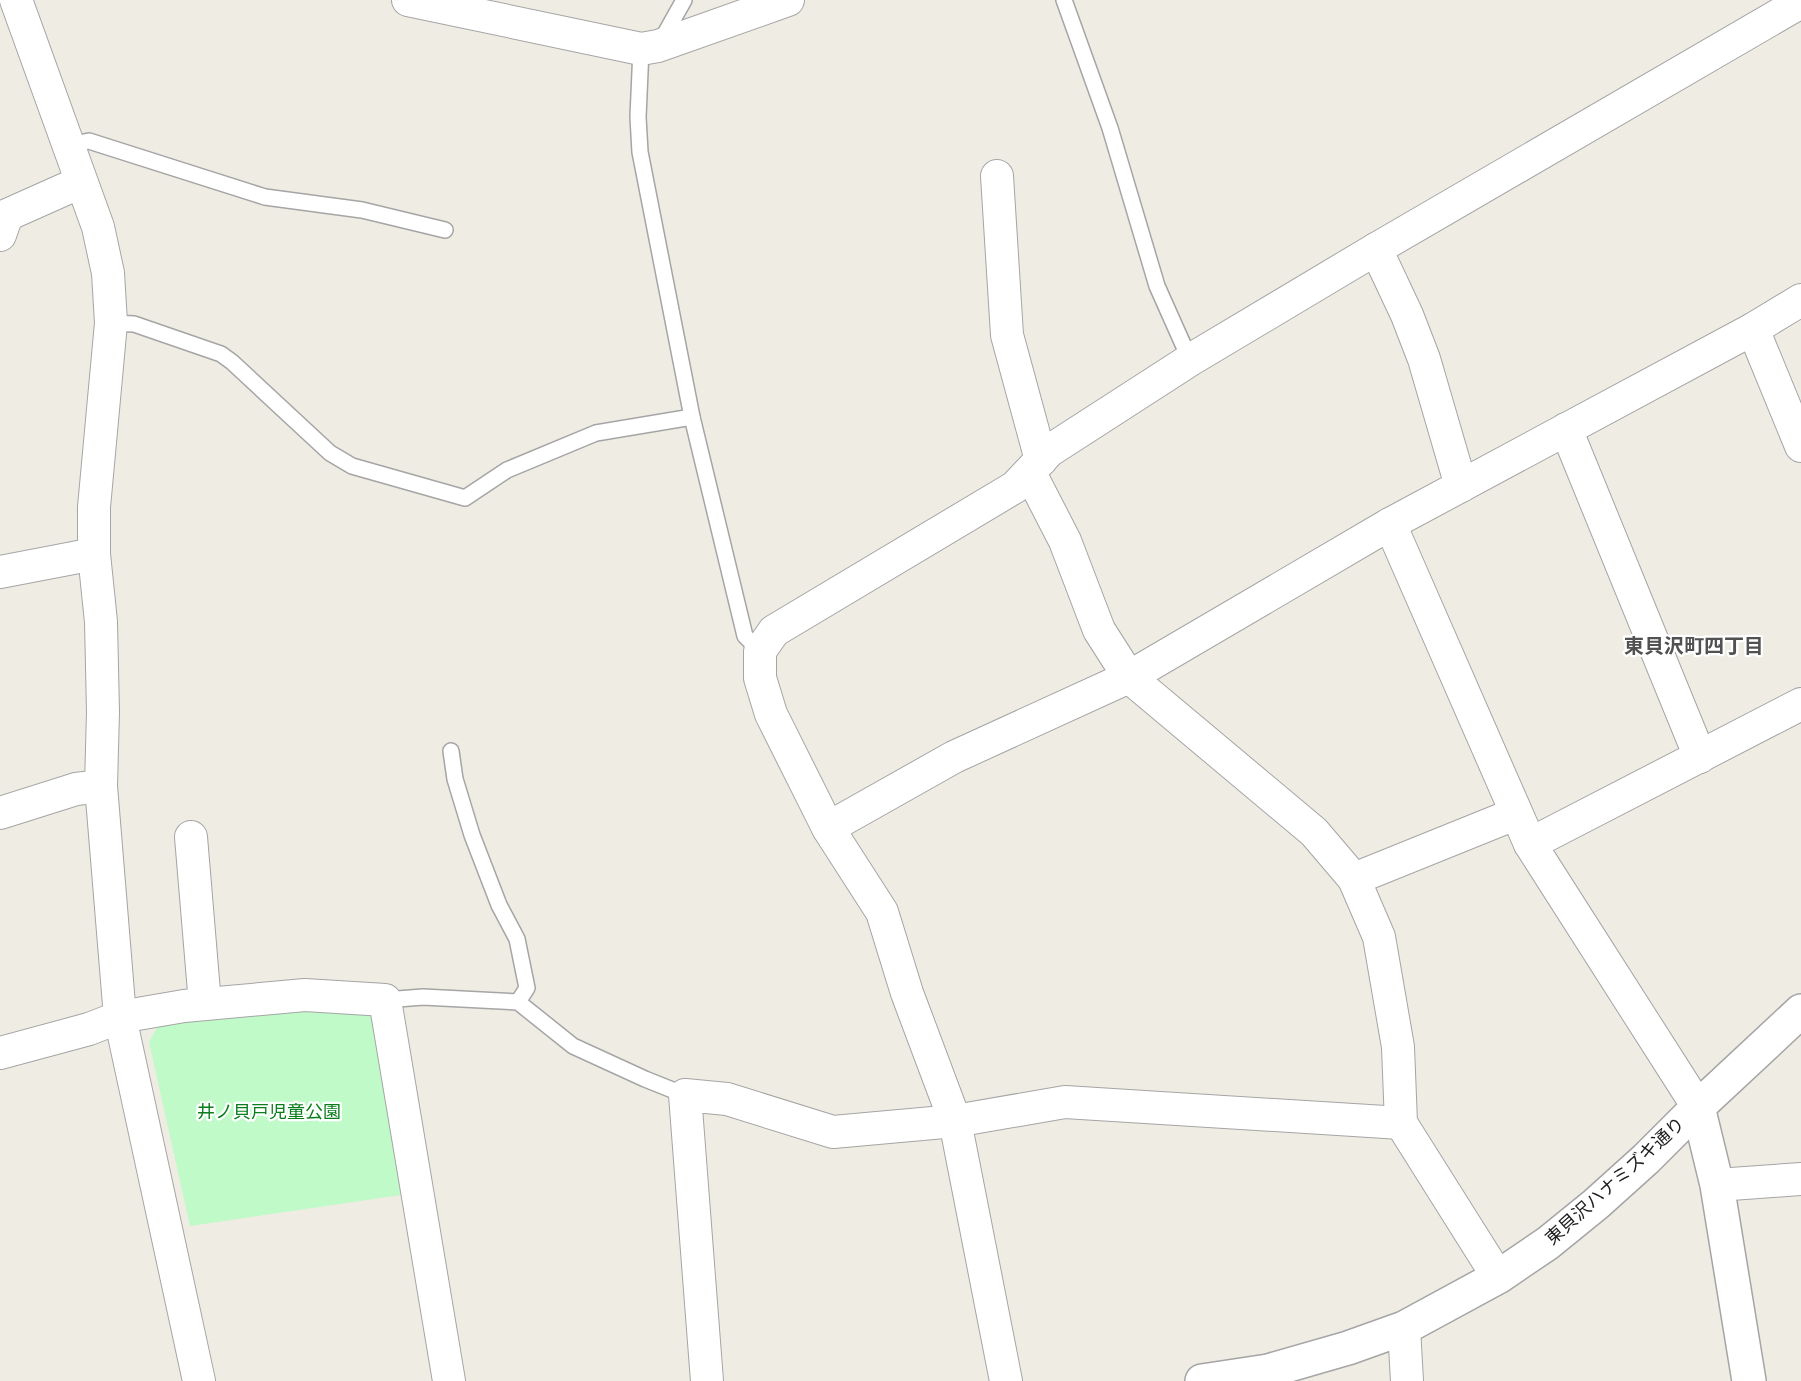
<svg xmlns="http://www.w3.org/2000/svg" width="1801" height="1381" viewBox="0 0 1801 1381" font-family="'Varela Round','Noto Sans JP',sans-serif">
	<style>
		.park { fill: #bffac8 }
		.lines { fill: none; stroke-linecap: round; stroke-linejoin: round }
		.service-casing { stroke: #a5a5a5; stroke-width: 18 }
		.minor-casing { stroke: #a5a5a5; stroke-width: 34 }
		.tertiary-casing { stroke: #a5a5a5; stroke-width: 36 }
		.service { stroke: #fff; stroke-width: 15 }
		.minor { stroke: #fff; stroke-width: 32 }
		.tertiary { stroke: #fff; stroke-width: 33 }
		.labels { text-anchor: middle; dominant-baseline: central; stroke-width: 4.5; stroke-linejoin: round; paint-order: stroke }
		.park-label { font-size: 18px; fill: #0a7d1c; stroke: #fff }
		.street-label { font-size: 18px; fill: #1e1e1e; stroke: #fff }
		.neighbourhood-label { font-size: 20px; font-weight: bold; fill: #515151; stroke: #fff }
	</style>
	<rect width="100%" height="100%" fill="#efece3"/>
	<path class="park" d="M331 1004 374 1015 408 1194 190 1226 149 1042 160 1022Z"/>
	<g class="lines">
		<g class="service-casing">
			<g id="service">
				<path d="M1064 0 1110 128 1157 286 1190 360"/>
				<path d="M661 41 684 0"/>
				<path d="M641 49 638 117 640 152 692 417 745 636 760 651"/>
				<path d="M68 145 89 141 265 197 362 210 445 230"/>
				<path d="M111 323 134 324 221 354 232 362 330 453 352 466 465 498 507 470 596 433 692 417"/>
				<path d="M451 751 455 779 472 835 499 905 517 939 527 988 518 1002"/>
				<path d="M385 1000 423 997 518 1002 573 1046 645 1079 685 1095"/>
			</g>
		</g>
		<g class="minor-casing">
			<g id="minor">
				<path d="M16 0 98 227 108 273 111 323 94 507V554L101 622 103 712 101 786 120 1017 199 1381"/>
				<path d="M408 0 641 49 658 46 788 0"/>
				<path d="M997 176 1007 335 1041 460"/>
				<path d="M0 235 7 215 81 182"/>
				<path d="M1376 249 1407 315 1424 359 1461 486"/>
				<path d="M1753 329 1801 446"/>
				<path d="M1566 429 1700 757"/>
				<path d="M1030 473 1065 541 1099 630 1129 677 1314 832 1354 879 1379 937 1398 1047 1401 1123 1498 1277"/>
				<path d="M1390 524 1530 844 1698 1107"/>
				<path d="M0 572 94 554"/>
				<path d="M0 813 76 789 101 786"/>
				<path d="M828 828 954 757 1129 677 1390 524 1753 329 1801 300"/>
				<path d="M191 837 205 1004"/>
				<path d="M1530 844 1801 704"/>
				<path d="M1354 879 1515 814"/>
				<path d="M0 1053 89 1029 120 1017 184 1006 305 995 385 1000 449 1381"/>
				<path d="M1717 1185 1801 1179"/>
				<path d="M1404 1328 1407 1381"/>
				<path d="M707 1381 685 1095 727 1099 833 1132 955 1121 1065 1102 1401 1123"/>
				<path d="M1006 1381 955 1121 907 993 882 912 828 828 771 714 760 678V651L774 631 1015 487 1049 451 1190 360 1376 249 1801 2"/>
			</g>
		</g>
		<g class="tertiary-casing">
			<g id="tertiary">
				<path d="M1698 1107 1717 1185 1749 1381"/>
				<path d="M1202 1381 1268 1371 1348 1348 1404 1328 1498 1277 1548 1243 1596 1204 1646 1159 1698 1107 1801 1011"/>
			</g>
		</g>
		<use href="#service" class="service"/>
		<use href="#minor" class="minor"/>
		<use href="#tertiary" class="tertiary"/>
	</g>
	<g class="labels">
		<g class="park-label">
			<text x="269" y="1112">井ノ貝戸児童公園</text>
		</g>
		<g class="street-label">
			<text transform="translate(1615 1181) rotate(-42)">東貝沢ハナミズキ通り</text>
		</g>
		<g class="neighbourhood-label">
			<text x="1694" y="647">東貝沢町四丁目</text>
		</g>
	</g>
</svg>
